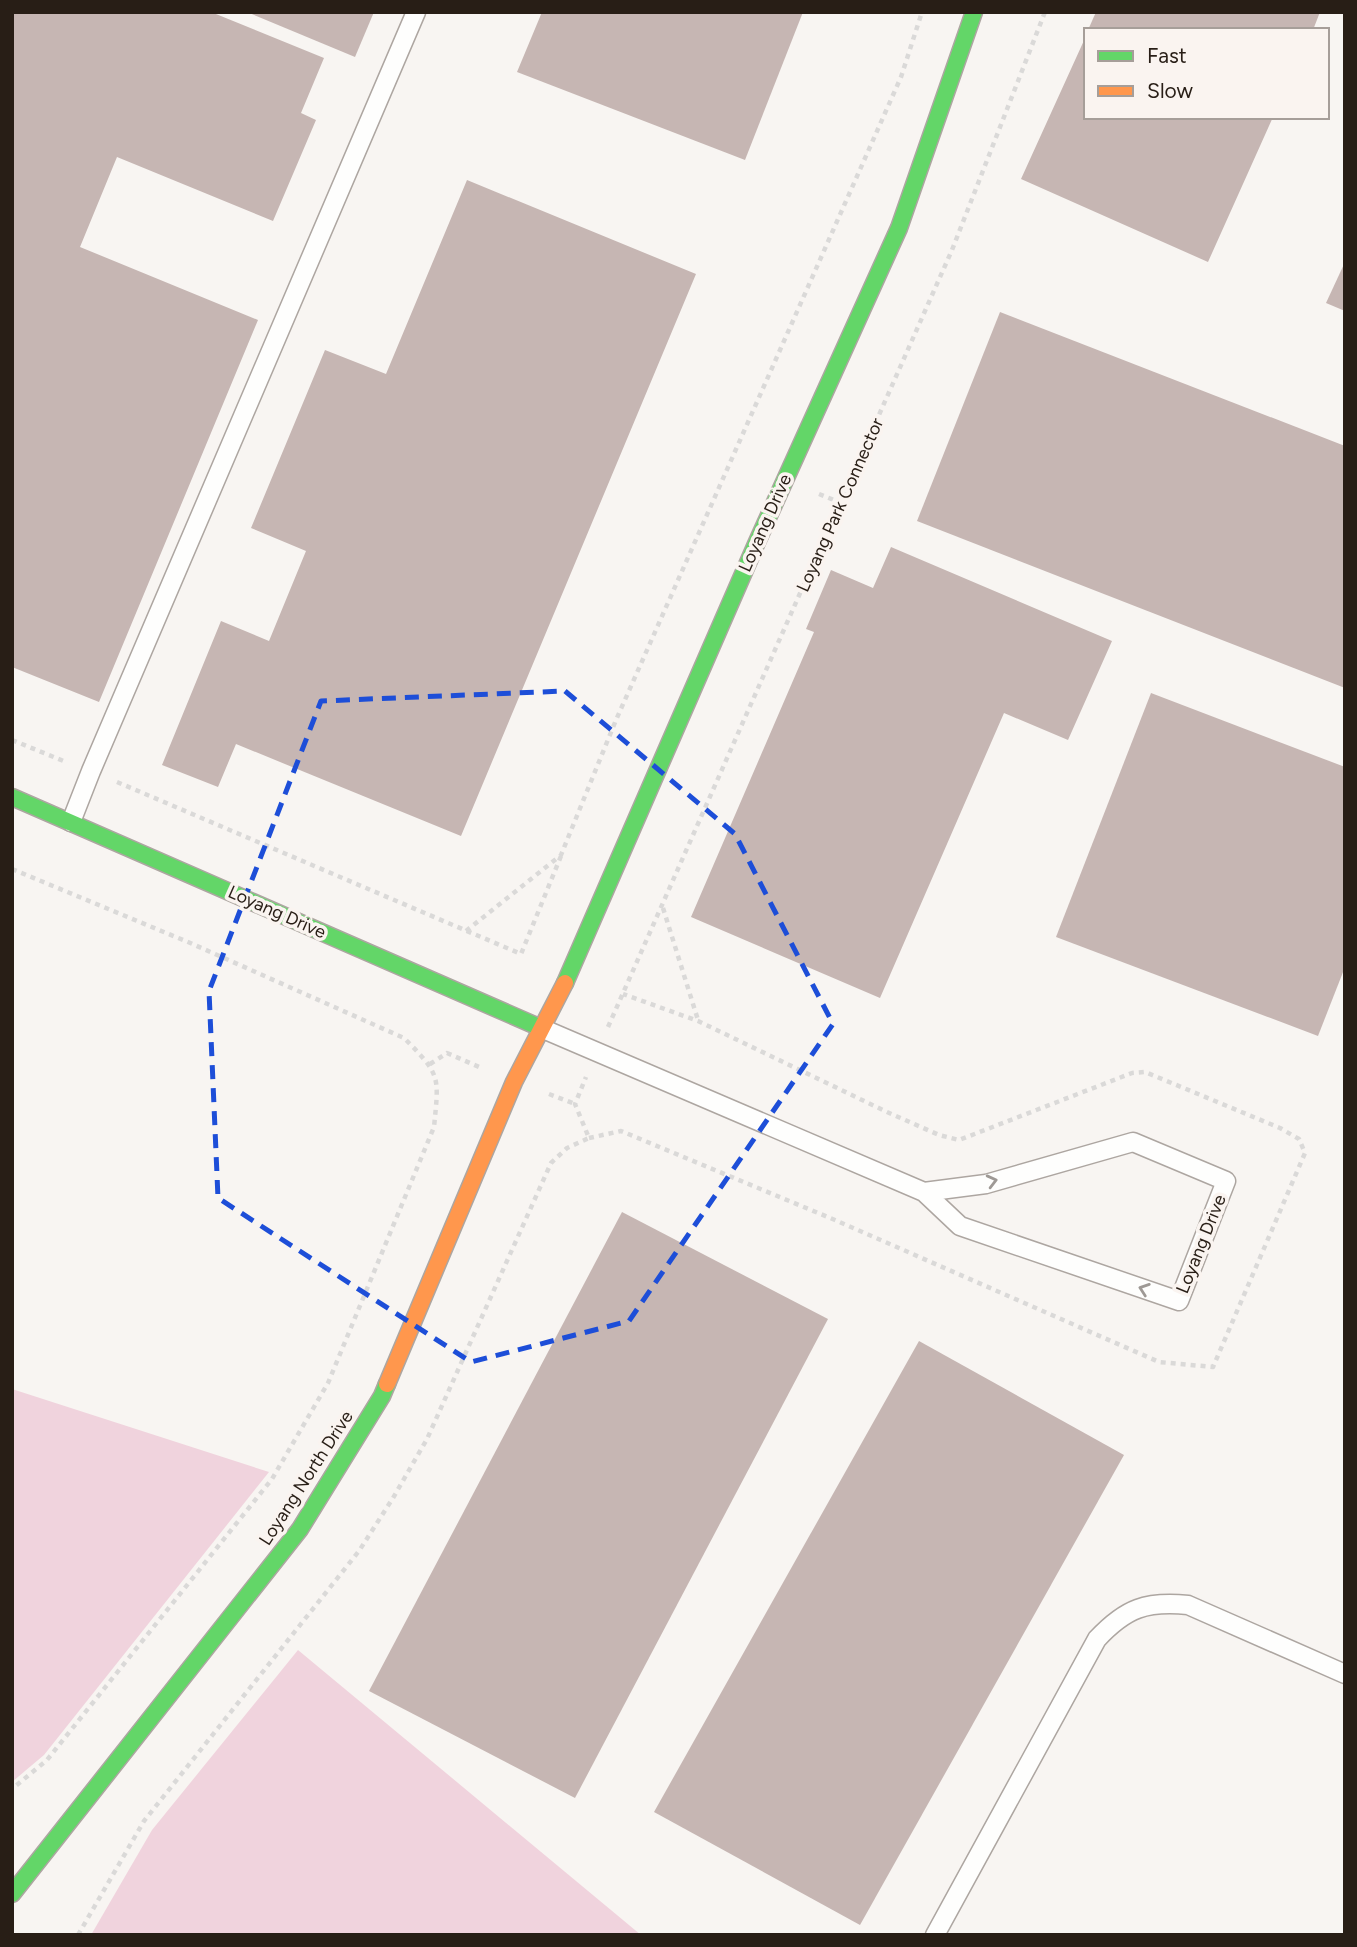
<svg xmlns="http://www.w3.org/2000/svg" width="1357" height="1947" viewBox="0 0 1357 1947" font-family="Figtree,sans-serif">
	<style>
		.green { fill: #f0d3dd }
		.building { fill: #c6b6b3 }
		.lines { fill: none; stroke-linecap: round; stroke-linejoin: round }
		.lane-casing { stroke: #ada6a1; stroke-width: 21 }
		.fast-casing { stroke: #ada6a1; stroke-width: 19 }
		.slow-casing { stroke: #ada6a1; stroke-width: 19 }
		.path { stroke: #dad9d8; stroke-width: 4.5; stroke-dasharray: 5 5; stroke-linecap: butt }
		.lane { stroke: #fefefd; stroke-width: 18 }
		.fast { stroke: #63d668; stroke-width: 16 }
		.slow { stroke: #ff974d; stroke-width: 16 }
		.oneway { stroke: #9e9995 }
		.marked { fill: none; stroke: #1d4ed8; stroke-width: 5; stroke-dasharray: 14 9; stroke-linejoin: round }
		.labels { text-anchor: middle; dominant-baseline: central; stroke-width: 7; stroke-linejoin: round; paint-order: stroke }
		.street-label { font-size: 18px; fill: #281e16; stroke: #faf4f0 }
	</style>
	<rect width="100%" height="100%" fill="#f8f5f2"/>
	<g class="green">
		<path d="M12 1389 269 1472 44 1755 12 1782Z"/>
		<path d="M298 1650 641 1935H91L152 1830Z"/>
	</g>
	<g class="building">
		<path d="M12 12H211L324 58 301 113 316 120 273 221 117 157 80 247 258 320 99 702 12 667Z"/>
		<path d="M247 12H374L355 57Z"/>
		<path d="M542 12H803L745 160 517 72Z"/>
		<path d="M1096 12H1320L1313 30H1088Z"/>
		<path d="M1086 36V117H1273L1208 262 1021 179Z"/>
		<path d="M467 180 696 274 461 836 236 744 218 787 162 765 221 621 269 641 306 551 251 528 325 350 386 374Z"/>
		<path d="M1345 262V311L1326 303Z"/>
		<path d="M1000 312 1345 446V688L917 521Z"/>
		<path d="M891 547 1112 641 1068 740 1004 713 880 998 691 917 814 632 806 629 831 570 873 588Z"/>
		<path d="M1151 693 1345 767V967L1318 1036 1056 937Z"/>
		<path d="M622 1212 828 1319 575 1798 369 1691Z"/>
		<path d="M919 1341 1124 1455 860 1925 654 1812Z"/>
	</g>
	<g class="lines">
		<g class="lane-casing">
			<g id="lane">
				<path d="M71 822 91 771 416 12"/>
				<path d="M541 1028 924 1192 960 1226 1179 1301 1226 1181 1133 1142 986 1184 924 1192"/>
				<path d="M935 1935 1097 1639C1126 1608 1146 1601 1188 1605L1345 1674"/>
			</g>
		</g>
		<g class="fast-casing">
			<g id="fast">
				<path d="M12 797 541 1028"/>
				<path d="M565 983 757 542 899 228 974 12"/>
				<path d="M12 1894 300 1529 382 1396 387 1384"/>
			</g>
		</g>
		<g class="slow-casing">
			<path id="slow" d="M387 1384 514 1082 565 983"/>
		</g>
		<g class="path">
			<path d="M819 494 841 503"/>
			<path d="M12 740 66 762"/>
			<path d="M117 782 521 954 561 856"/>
			<path d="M12 869 188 942 404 1038C441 1075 439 1076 434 1127L328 1383 272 1479 47 1760 12 1789"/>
			<path d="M663 908 698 1020"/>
			<path d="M466 931 561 855 616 720 901 77 922 12"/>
			<path d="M608 1027 952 250 1045 12"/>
			<path d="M430 1064 447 1053 479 1067"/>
			<path d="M549 1094 575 1104"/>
			<path d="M589 1138 621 1131 835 1220 1159 1362 1213 1367 1305 1153 1299 1139 1280 1128 1145 1072 1132 1073 959 1140 939 1135 887 1112 698 1021 623 994"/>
			<path d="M78 1935 144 1821 359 1551 393 1498 427 1439 551 1163 567 1148 589 1138 575 1104 586 1077"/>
		</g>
		<use href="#lane" class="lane"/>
		<use href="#fast" class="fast"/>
		<use href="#slow" class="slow"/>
	</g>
	<defs><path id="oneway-chevron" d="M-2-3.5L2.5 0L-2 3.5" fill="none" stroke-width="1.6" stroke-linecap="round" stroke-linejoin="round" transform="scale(1.75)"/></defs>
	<g class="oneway">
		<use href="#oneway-chevron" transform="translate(992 1181) rotate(-14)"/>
		<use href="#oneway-chevron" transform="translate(1144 1289) rotate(-161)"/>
	</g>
	<path class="marked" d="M565 691 735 834 833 1024 629 1321 471 1362 218 1198 209 991 321 701Z"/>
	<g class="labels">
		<g class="street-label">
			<text transform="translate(840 505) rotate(-66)">Loyang Park Connector</text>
			<text transform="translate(765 523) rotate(-66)">Loyang Drive</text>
			<text transform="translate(277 912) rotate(24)">Loyang Drive</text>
			<text transform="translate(1201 1244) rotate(-68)">Loyang Drive</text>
			<text transform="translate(306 1478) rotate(-57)">Loyang North Drive</text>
		</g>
	</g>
	<rect width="1357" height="1947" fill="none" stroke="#281e16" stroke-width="28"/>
	<rect x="1084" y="28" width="245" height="91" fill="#faf4f0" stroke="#a69e99" stroke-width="2"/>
	<rect x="1098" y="51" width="35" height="10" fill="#63d668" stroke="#a69e99" stroke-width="2"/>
	<text x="1147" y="63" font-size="21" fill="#281e16">Fast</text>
	<rect x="1098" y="86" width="35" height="10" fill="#ff974d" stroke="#a69e99" stroke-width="2"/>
	<text x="1147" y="98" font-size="21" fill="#281e16">Slow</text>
</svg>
